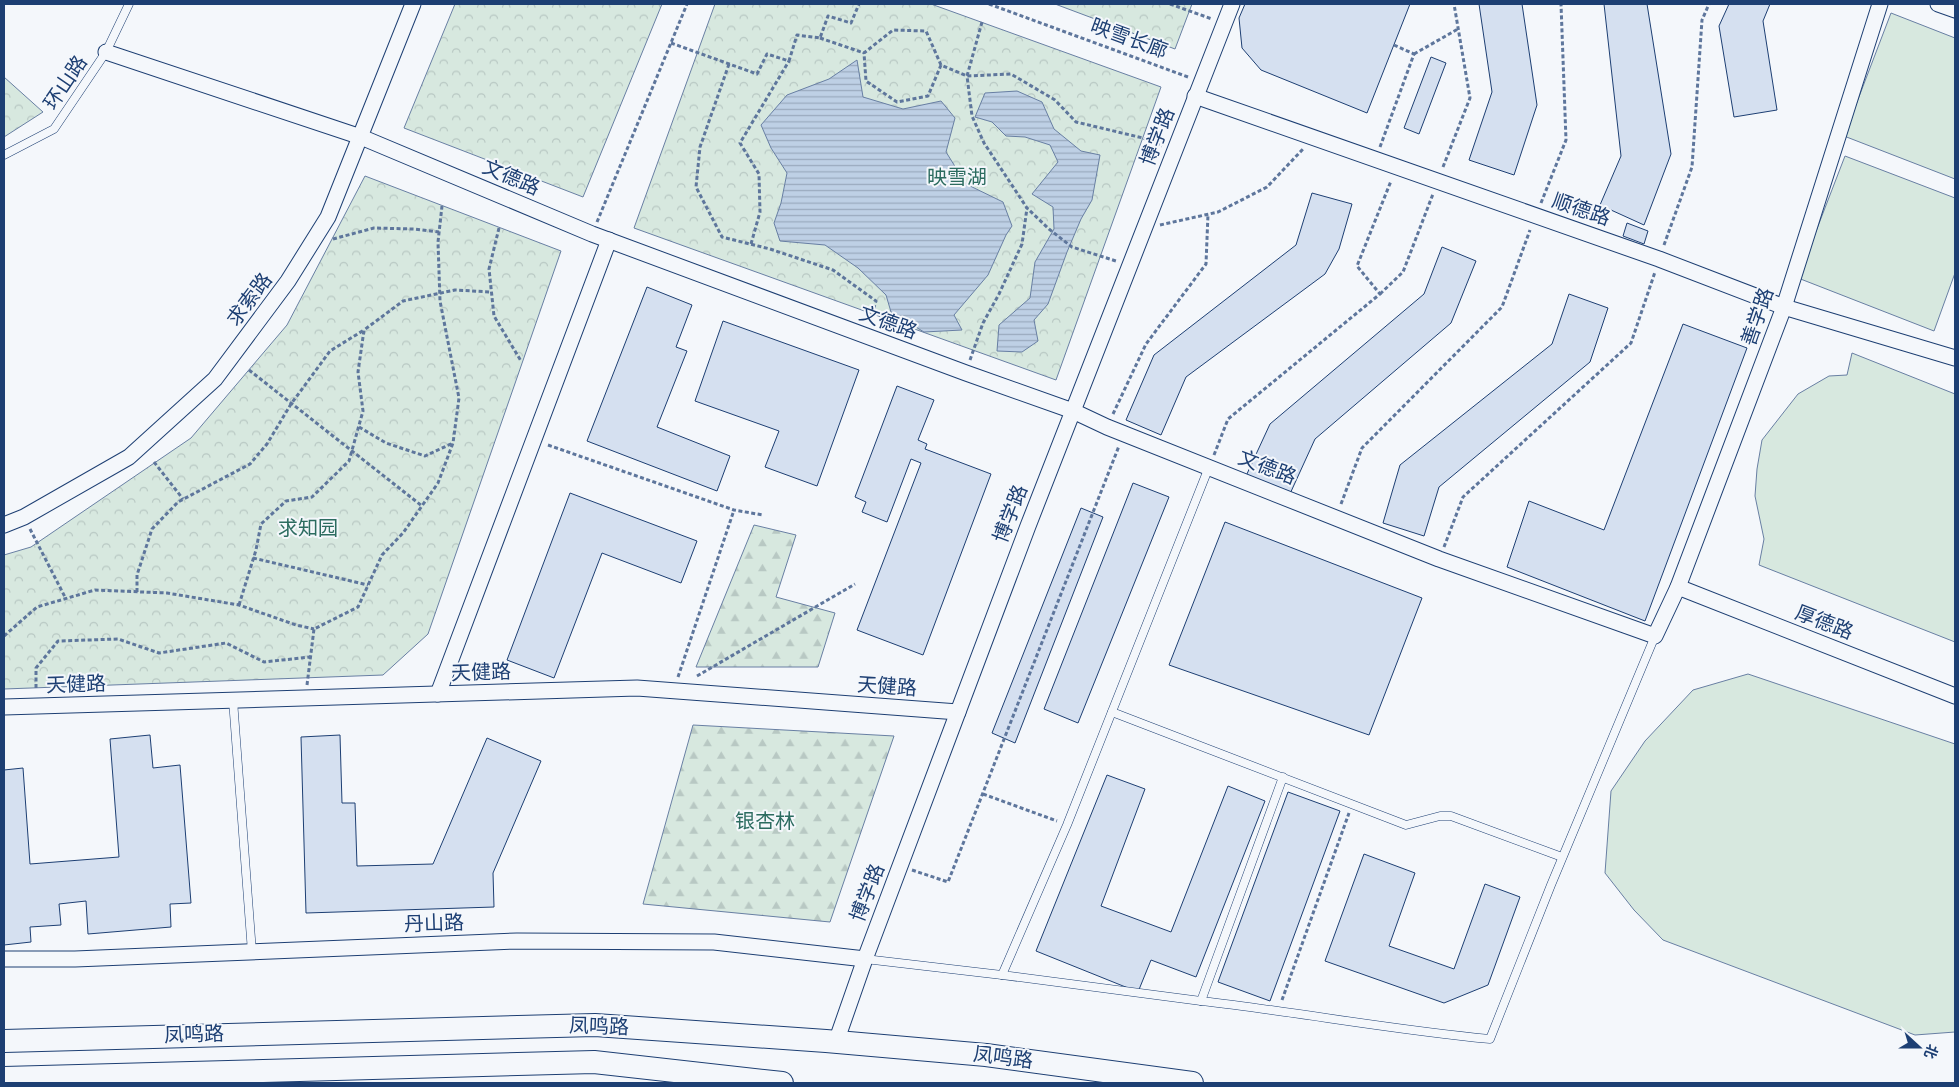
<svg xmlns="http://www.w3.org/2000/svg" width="1959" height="1087" viewBox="0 0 1959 1087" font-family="'Alegreya Sans','Noto Sans SC',sans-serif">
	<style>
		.forest { fill: url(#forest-firs); stroke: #687fa3 }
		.park { fill: url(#park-crowns); stroke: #687fa3 }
		.pitch { fill: #d7e8df; stroke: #687fa3 }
		.water { fill: url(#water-rules); stroke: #687fa3 }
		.building { fill: #d5e0f0; stroke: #1d3f73 }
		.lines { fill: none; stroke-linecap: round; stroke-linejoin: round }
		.service-casing { stroke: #1d3f73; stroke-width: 9 }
		.minor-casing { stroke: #1d3f73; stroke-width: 17 }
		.primary-casing { stroke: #1d3f73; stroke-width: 24 }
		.path { stroke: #5e769c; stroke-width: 3; stroke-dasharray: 4 2.5; stroke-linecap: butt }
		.service { stroke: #f4f7fb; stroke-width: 8 }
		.minor { stroke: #f4f7fb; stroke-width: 15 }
		.primary { stroke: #f4f7fb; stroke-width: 22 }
		.labels { text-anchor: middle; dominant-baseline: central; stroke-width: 4; stroke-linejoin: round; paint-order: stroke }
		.street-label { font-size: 20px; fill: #1d3f73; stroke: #f4f7fb }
		.park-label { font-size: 20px; fill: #2c6c60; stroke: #f4f7fb }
	</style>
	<defs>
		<pattern id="forest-firs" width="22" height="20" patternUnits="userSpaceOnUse" patternTransform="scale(1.25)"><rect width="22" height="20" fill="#d7e8df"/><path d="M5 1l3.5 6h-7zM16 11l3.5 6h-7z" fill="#b8c8c3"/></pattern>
		<pattern id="park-crowns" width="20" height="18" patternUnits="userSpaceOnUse" patternTransform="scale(1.25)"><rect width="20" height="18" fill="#d7e8df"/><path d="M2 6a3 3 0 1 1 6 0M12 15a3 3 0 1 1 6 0" fill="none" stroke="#b8c8c3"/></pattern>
		<pattern id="water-rules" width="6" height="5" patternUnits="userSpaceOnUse" patternTransform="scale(1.25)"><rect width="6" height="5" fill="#bed0e5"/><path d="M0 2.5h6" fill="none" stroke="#9aaabe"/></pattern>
	</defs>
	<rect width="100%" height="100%" fill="#f4f7fb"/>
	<g class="forest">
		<path d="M754 525 796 535 776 597 835 613 818 667H696Z"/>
		<path d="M693 725 894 736 830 922 643 904Z"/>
	</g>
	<g class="park">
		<path d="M455 4H662L583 197 404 128Z"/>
		<path d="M715 4H931L1161 87 1056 380 634 228Z"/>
		<path d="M1055 4H1192L1175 49Z"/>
		<path d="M4 77 43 112 4 137Z"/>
		<path d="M365 176 561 251 428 634 383 675 4 689V555L31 547 191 438 287 325Z"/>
	</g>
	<g class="pitch">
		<path d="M1891 13 1955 38V179L1844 136Z"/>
		<path d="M1845 156 1955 198V273L1934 331 1798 278Z"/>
		<path d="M1852 353 1955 394V642L1759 565 1764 539 1755 496 1757 469 1762 440 1798 394 1829 376 1847 375Z"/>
		<path d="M1748 674 1955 744V1032L1915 1035 1663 940 1634 910 1605 873 1611 791 1645 741 1693 690Z"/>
	</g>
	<g class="water">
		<path d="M857 60 863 97 903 109 941 101 955 118 946 152 966 184 1003 202 1012 226 1006 235 988 275 954 315 962 330 924 332 891 312 886 295 858 268 825 245 780 241 774 223 781 203 787 173 771 148 761 125 787 95 829 79Z"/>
		<path d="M1017 91 1042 102 1054 129 1081 151 1100 155 1092 200 1081 219 1067 252 1048 304 1034 320 1038 341 1022 352 997 351 999 325 1030 298 1035 262 1054 229 1053 207 1032 194 1058 162 1050 145 1025 137 1006 136 992 122 975 117 985 93Z"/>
	</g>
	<g class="building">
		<path d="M1245 4H1410L1367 113 1261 70 1242 48 1239 18Z"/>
		<path d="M1479 4H1522L1537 105 1514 175 1469 160 1492 92Z"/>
		<path d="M1604 4H1647L1671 154 1644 225 1600 205 1621 156Z"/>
		<path d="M1729 4H1770L1763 21 1777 110 1734 117 1719 26Z"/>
		<path d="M1431 57 1446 63 1419 134 1404 128Z"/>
		<path d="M1312 193 1352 204 1339 249 1325 274 1186 377 1161 435 1126 420 1154 355 1296 245Z"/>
		<path d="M1627 223 1648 231 1644 244 1623 236Z"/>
		<path d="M1442 247 1476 261 1451 323 1315 439 1289 496 1246 476 1270 424 1424 294Z"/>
		<path d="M647 287 692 305 676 347 687 351 657 427 730 456 717 491 587 441Z"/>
		<path d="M1569 294 1608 308 1590 362 1439 487 1424 536 1383 523 1400 465 1552 344Z"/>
		<path d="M723 321 859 370 817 486 765 467 779 431 695 401Z"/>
		<path d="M1683 324 1747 348 1645 621 1507 567 1529 501 1604 530Z"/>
		<path d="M897 386 934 400 918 440 927 444 925 449 991 474 923 655 857 630 921 463 911 459 887 522 862 512 866 502 855 497Z"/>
		<path d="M1133 483 1169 497 1078 723 1044 709Z"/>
		<path d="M570 493 697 541 681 583 602 553 554 678 507 660Z"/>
		<path d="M1081 508 1103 517 1015 743 992 733Z"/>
		<path d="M1225 522 1422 598 1369 735 1169 665Z"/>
		<path d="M150 735 153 768 180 765 191 903 170 904 171 927 88 934 86 901 59 904 61 925 30 927 31 942 4 945V770L23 768 30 864 119 857 110 739Z"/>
		<path d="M340 735 342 803H355L357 866 433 864 487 738 541 761 493 873 494 907 306 913 301 737Z"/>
		<path d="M1107 775 1145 789 1101 906 1171 932 1228 786 1265 801 1196 977 1151 960 1138 992 1036 951Z"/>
		<path d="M1288 792 1340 811 1270 1001 1218 982Z"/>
		<path d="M1364 854 1415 873 1389 946 1454 969 1485 884 1520 897 1488 985 1444 1003 1325 961Z"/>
	</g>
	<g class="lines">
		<g class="service-casing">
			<g id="service">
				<path d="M4 155 54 129 106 52 129 4"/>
				<path d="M233 700 252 952"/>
				<path d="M1112 712 1406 825 1440 816H1451L1562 857"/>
				<path d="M1283 777 1201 1001C1298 1012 1393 1030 1490 1039L1551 885 1655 636"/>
				<path d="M865 959 1002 975"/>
				<path d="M1201 1001 1002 975 1067 825 1209 467"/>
			</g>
		</g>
		<g class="minor-casing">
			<g id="minor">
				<path d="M1938 4 1955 10"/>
				<path d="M106 52 361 137 592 234 966 373 1073 411 1107 427 1439 559 1655 636 1678 587 1784 307 1880 4"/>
				<path d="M1195 96 1659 259 1784 307 1955 358"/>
				<path d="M4 525 24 517 129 457 215 379 288 281 328 217 413 4"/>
				<path d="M1678 587 1955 696"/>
				<path d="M438 694 609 240"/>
				<path d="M4 707 637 688 958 712"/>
				<path d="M4 959H75L517 941 714 942 865 959"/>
				<path d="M836 1042 865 959 1028 526 1232 4"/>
			</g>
		</g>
		<g class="primary-casing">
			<g id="primary">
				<path d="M4 1041 595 1025 826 1041 986 1055 1192 1083"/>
				<path d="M4 1078 594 1062 782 1083"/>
			</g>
		</g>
		<g class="path">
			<path d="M989 4 1188 77"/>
			<path d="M1170 4 1212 19"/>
			<path d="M982 22 967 76 972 116 984 143 1027 208 1049 229 1072 247 1116 261"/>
			<path d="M820 38 864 53"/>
			<path d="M671 43 757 74 767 54 789 61 797 35 820 38 828 16 851 23 859 4"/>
			<path d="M1414 54 1458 29"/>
			<path d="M729 64 700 147 696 187 722 237 770 249 833 270 876 301 869 323"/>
			<path d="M941 65 926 31 893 30 864 53 866 81 897 102 928 96 941 65 967 76 1011 74 1055 100 1076 122 1143 138 1162 146"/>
			<path d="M1380 147 1414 54 1394 45"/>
			<path d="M1443 167 1470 98 1454 4"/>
			<path d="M1541 203 1566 140 1561 4"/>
			<path d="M597 222 687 4"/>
			<path d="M1160 225 1218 212 1267 187 1303 149"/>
			<path d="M499 228 489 269 494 316 521 361"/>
			<path d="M333 239 374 228 414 229 439 232"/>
			<path d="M751 244 760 212 759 174 740 143 789 61"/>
			<path d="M1664 245 1692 167 1702 20 1709 4"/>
			<path d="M1380 294 1403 272 1433 194"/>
			<path d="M970 360 983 323 999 294 1022 244 1027 208"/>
			<path d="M249 370 422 506"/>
			<path d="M1113 414 1146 344 1206 264 1208 214"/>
			<path d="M359 427 386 443 425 456 453 443"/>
			<path d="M548 445 734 510 763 515"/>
			<path d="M1214 455 1228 419 1380 294 1357 266 1391 181"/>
			<path d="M154 462 183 499"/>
			<path d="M1341 504 1362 448 1502 307 1530 230"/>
			<path d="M30 529 66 599"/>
			<path d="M1444 547 1463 497 1631 343 1655 272"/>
			<path d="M253 558 368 585"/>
			<path d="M137 592V575L152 529 178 502 250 464 267 444 291 404 330 351 364 330"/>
			<path d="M239 605 256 550 261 524 286 501 312 497 349 461 363 411 358 372 364 330 403 301 455 290 491 292"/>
			<path d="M4 636 37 607 95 590 167 593 239 605 296 625 314 629"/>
			<path d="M697 676 855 584"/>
			<path d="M678 677 734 510"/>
			<path d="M307 685 314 629 358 607 382 555 403 533 438 483 453 443 459 398 440 301 438 242 442 206"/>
			<path d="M36 688V668L58 641 118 639 159 653 226 643 264 662 310 657"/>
			<path d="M983 794 1057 821"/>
			<path d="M912 870 948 882 1119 446"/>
			<path d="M1282 1000 1349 813"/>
		</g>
		<use href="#service" class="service"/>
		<use href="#minor" class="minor"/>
		<use href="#primary" class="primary"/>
	</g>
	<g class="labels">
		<g class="street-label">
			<text transform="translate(1129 39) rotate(20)">映雪长廊</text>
			<text transform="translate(66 83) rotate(-56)">环山路</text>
			<text transform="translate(1158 137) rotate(-69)">博学路</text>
			<text transform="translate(511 178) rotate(23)">文德路</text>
			<text transform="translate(1581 210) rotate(19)">顺德路</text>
			<text transform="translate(250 300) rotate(-53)">求索路</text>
			<text transform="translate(1758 317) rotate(-71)">善学路</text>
			<text transform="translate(888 323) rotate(20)">文德路</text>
			<text transform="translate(1267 468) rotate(21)">文德路</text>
			<text transform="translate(1011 514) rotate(-69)">博学路</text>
			<text transform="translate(1824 623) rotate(21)">厚德路</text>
			<text transform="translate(481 673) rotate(-2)">天健路</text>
			<text transform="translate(76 685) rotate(-2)">天健路</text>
			<text transform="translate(887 687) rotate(4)">天健路</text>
			<text transform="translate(868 893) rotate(-69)">博学路</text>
			<text transform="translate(434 924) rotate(-2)">丹山路</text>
			<text transform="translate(599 1027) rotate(2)">凤鸣路</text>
			<text transform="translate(194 1035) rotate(-2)">凤鸣路</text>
			<text transform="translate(1003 1058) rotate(7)">凤鸣路</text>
		</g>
		<g class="park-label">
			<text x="957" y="178">映雪湖</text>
			<text x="308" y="529">求知园</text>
			<text x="765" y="822">银杏林</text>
		</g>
	</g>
	<rect width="1959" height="1087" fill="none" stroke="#1d3f73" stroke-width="10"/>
	<g transform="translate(1919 1047) rotate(111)" stroke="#f4f7fb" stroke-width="4" paint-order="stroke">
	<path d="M0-4L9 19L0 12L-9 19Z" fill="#1d3f73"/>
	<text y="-8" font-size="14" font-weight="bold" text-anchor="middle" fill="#1d3f73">北</text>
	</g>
</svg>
